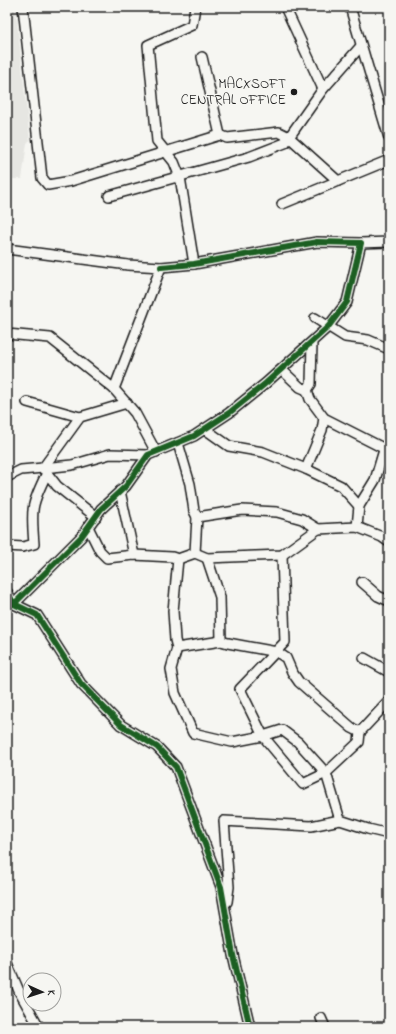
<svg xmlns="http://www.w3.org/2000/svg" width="396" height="1034" viewBox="0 0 396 1034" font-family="'Indie Flower',sans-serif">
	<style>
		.built { fill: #e6e6e2 }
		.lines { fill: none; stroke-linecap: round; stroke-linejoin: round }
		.minor-casing { stroke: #1c1c1c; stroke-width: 12 }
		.minor { stroke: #f6f6f2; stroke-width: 9 }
		.cycleway-casing { stroke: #f6f6f2; stroke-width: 8 }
		.cycleway { stroke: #1b5e20; stroke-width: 6 }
		.poi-dot { fill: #1c1c1c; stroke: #f6f6f2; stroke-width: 1.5 }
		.labels { text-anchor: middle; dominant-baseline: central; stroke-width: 3; stroke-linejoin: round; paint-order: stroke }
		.poi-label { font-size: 14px; fill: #1c1c1c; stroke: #f6f6f2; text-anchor: end }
	</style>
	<rect width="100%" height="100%" fill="#f6f6f2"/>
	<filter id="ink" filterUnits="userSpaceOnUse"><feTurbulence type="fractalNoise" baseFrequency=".025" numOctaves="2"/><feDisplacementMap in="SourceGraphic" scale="8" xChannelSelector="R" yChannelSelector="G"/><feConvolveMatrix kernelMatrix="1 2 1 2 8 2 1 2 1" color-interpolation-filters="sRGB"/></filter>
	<g filter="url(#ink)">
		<path class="built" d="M7 7H14L17 20 30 140 27 143 22 179H7Z"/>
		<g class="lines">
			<g class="minor-casing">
				<g id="minor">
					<path d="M23 7 42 178 48 185 71 181 220 135 227 138 279 132 289 137 338 181"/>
					<path d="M285 7 323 89"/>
					<path d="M350 7 389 138"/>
					<path d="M202 57 220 135"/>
					<path d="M109 196 249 157 285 143 323 89 361 46"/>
					<path d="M282 204 389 160"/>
					<path d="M361 243 389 242"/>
					<path d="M7 249 128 265 161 267 114 389 50 338 7 334"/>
					<path d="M194 264 180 177 174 162 157 141 148 45 192 25 195 7"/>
					<path d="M315 318 345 337 368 340 389 349"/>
					<path d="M312 342 311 384 307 390 310 399 324 418 389 451"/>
					<path d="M282 370 300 387 307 390"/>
					<path d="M114 389 135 413 156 452"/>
					<path d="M27 402 80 417"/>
					<path d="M205 429 229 446 263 452 306 469 341 486 359 506"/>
					<path d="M178 443 190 484 194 511 197 517 195 553"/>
					<path d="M43 468 80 417 127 403"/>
					<path d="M43 468 72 465 110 454 148 455"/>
					<path d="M306 469 322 430 324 418"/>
					<path d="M7 477 21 470 43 468 57 486 96 517"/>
					<path d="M120 491 134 555"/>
					<path d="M197 517 242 510 277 512 302 519 318 529 357 527 382 537 389 542"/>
					<path d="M88 527 100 551 107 558 134 555 172 557 178 559 195 553 207 558 282 555 318 529"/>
					<path d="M357 527 359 506 375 480 384 450"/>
					<path d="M7 546 23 547 34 544C31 509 31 505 47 473"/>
					<path d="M282 555 285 642 240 689 263 736 303 784 326 773 359 742 360 732 389 701"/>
					<path d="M207 558 220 597 221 641"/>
					<path d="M178 559 173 611 175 640 177 648 171 669 175 693 193 733 232 742 263 736 282 730 298 742 326 773 340 820"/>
					<path d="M362 582 378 596 389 601"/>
					<path d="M7 592 14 604 37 615 81 684 121 725 157 747 176 767 221 887 233 955 250 1027"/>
					<path d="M14 604 81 537 101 509 126 486 148 455 194 436 229 413 266 383 328 327 347 302 361 243 317 242 194 264 161 267"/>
					<path d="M177 648 221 641 228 643 277 652 286 658 292 672 299 682 352 728 360 732"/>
					<path d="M364 658 389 672"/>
					<path d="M227 902 229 887 224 821 311 826 340 820 368 829 389 834"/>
					<path d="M7 963 19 991 39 1027"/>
					<path d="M321 1018 325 1027"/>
				</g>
			</g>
			<use href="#minor" class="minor"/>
			<g class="cycleway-casing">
				<g id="cycleway">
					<path d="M7 592 14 604 37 615 81 684 121 725 157 747 176 767 221 887 233 955 250 1027"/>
					<path d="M14 604 81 537 101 509 126 486 148 455 194 436 229 413 266 383 328 327 347 302 361 243 317 242 194 264 161 267"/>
				</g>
			</g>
			<use href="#cycleway" class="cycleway"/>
		</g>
	</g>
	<circle class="poi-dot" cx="294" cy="92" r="4"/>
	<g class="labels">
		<g class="poi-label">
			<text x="286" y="84">MACXSOFT<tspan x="286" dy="16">CENTRAL OFFICE</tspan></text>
		</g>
	</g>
	<rect width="396" height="1034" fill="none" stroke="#f6f6f2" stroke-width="24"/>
	<rect x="12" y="12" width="372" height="1010" fill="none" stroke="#1c1c1c" stroke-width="1.5" filter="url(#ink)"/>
	<g transform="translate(42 992) rotate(93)"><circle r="19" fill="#f6f6f2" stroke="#9f9f9c"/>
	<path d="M0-3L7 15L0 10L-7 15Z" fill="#1c1c1c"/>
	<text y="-6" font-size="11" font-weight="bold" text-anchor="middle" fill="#1c1c1c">K</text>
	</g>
</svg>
